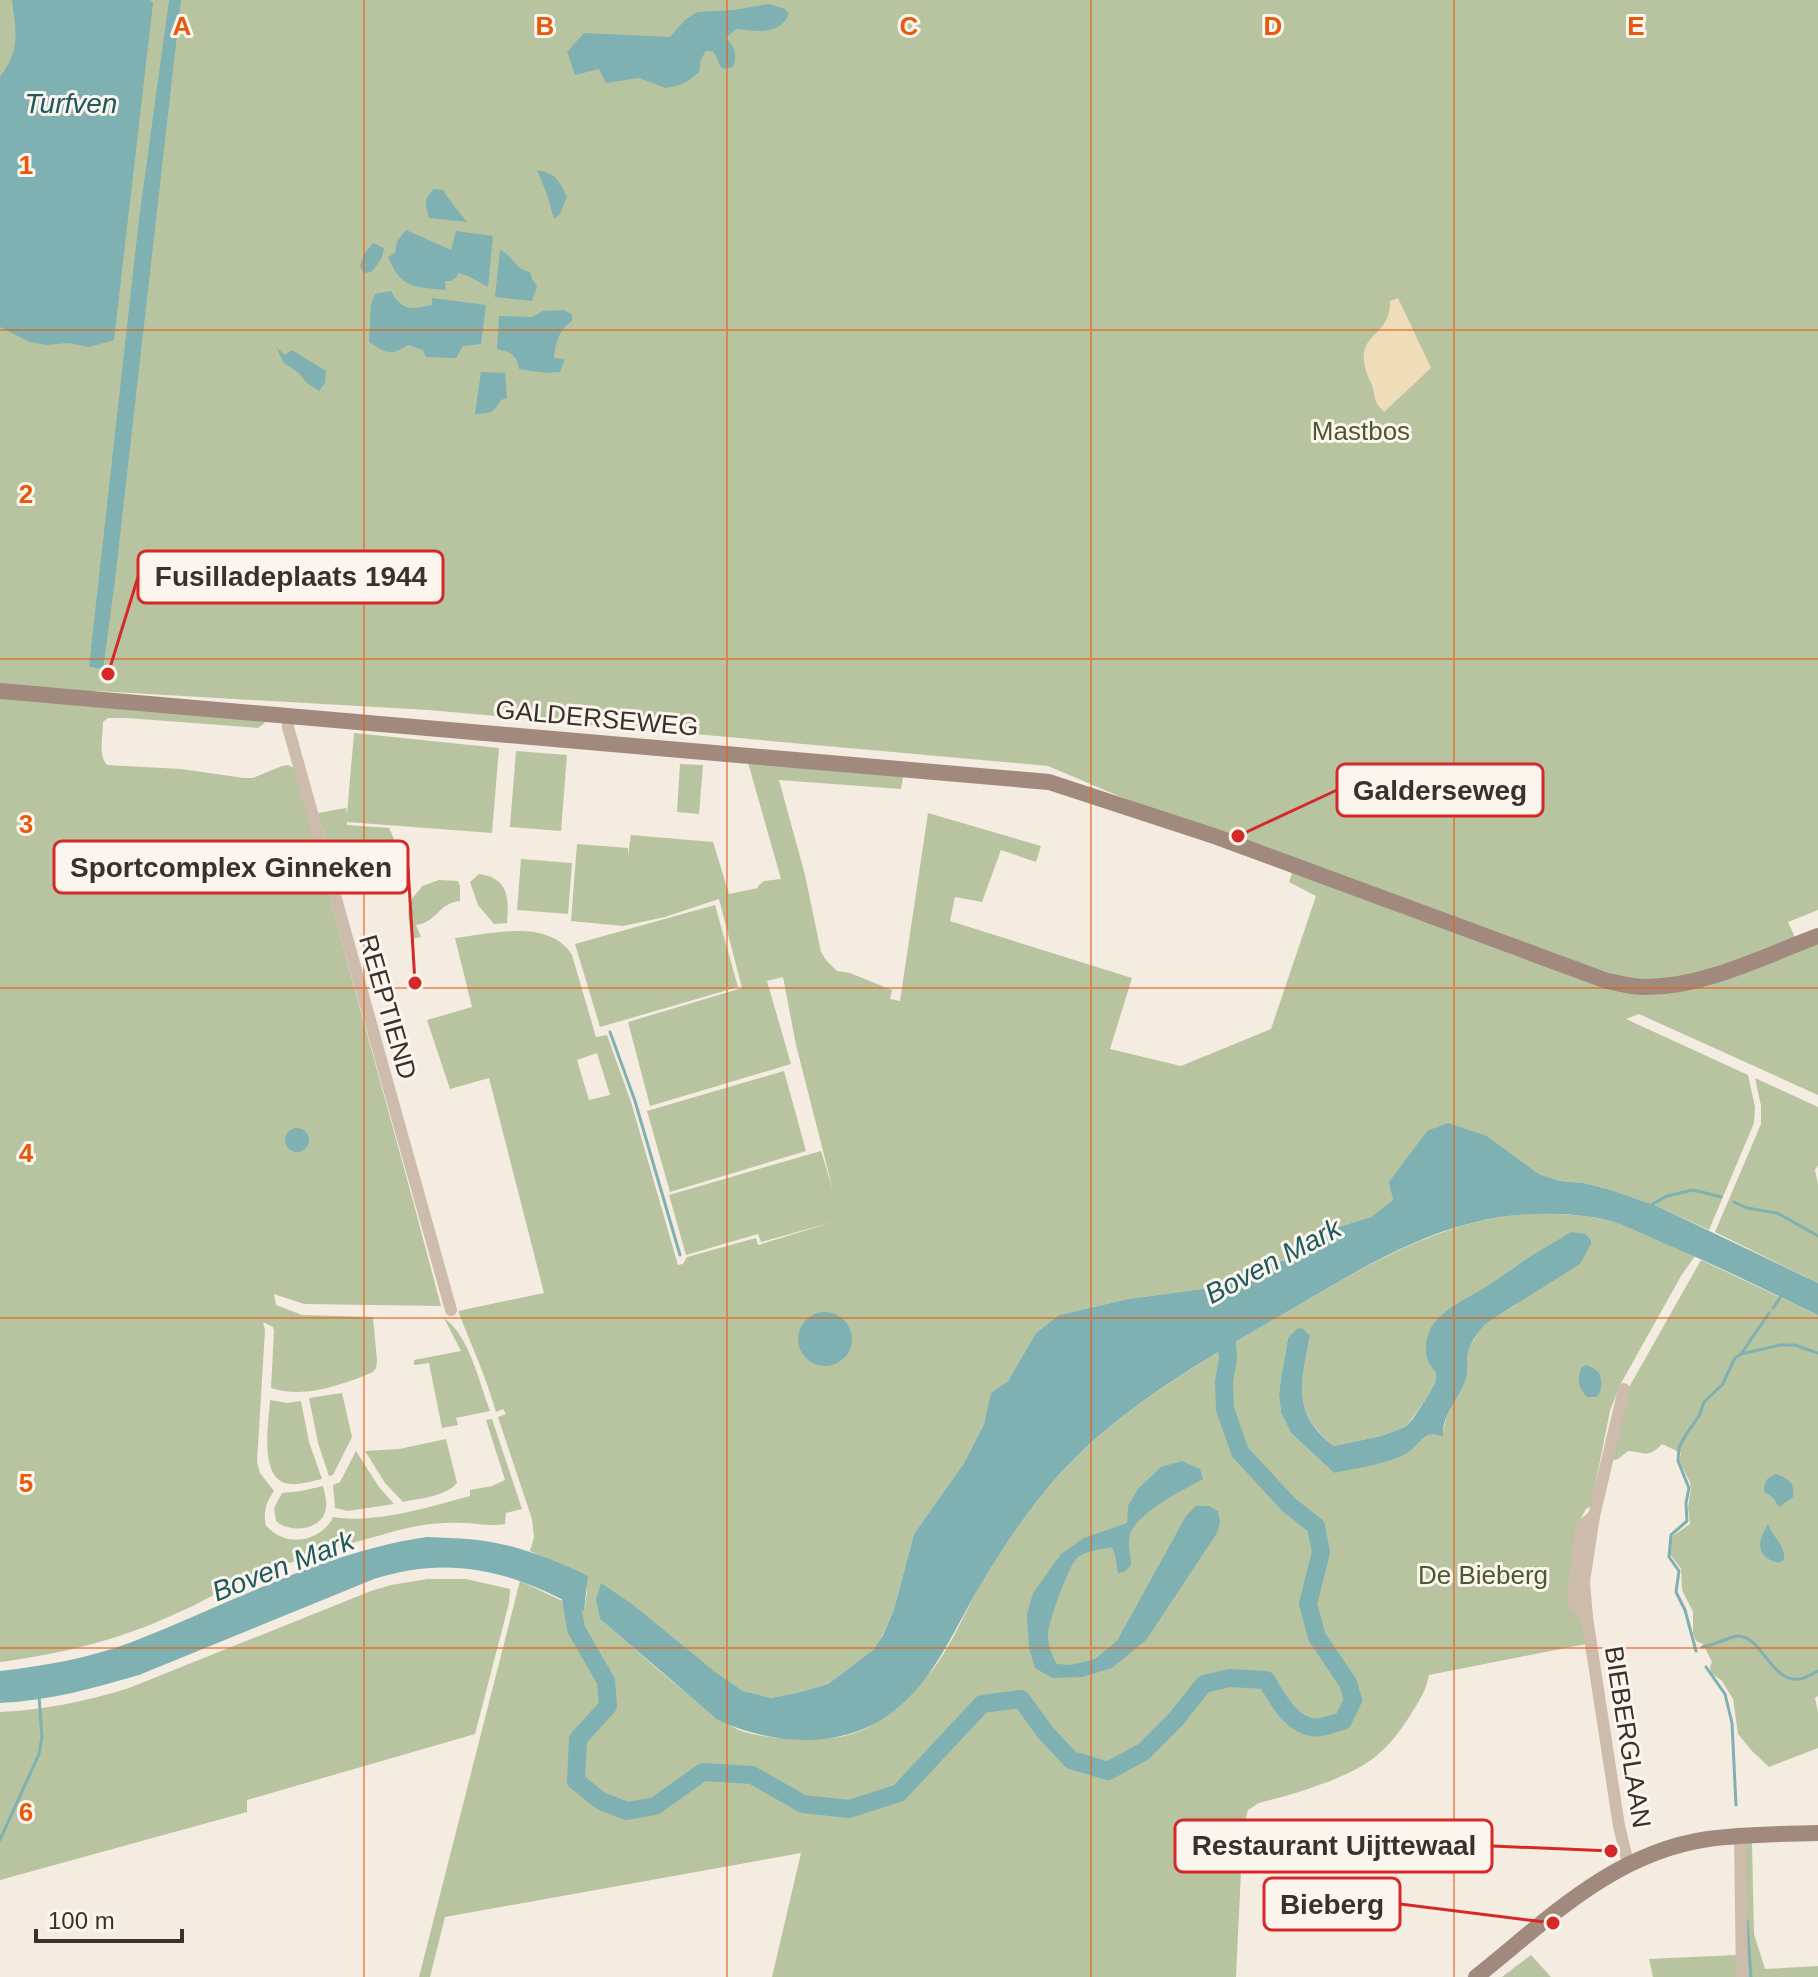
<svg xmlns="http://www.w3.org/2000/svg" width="1818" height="1977" viewBox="0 0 1818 1977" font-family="Helvetica,sans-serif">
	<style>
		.green { fill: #b8c4a0; fill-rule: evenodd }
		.sand { fill: #efdcb8 }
		.water { fill: #7fb0b2 }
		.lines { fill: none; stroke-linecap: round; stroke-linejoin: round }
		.stream { stroke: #7fb0b2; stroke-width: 3 }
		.river { stroke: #7fb0b2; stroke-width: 18 }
		.street { stroke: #cdbbac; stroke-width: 12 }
		.secondary { stroke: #a18a7d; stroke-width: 16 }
		.grid { fill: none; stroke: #e8590c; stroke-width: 2; stroke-opacity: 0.55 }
		.labels { text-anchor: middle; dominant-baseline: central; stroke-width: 6; stroke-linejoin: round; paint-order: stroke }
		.park-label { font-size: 26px; fill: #4a5a2e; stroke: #fbf5ee }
		.street-label { font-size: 26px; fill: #3b302b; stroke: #fbf5ee }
		.water-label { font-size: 28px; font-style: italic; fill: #1f5a5e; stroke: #fbf5ee }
		.grid-label { font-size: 26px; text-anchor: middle; font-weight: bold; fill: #e8590c; stroke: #fbf5ee; stroke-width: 6; stroke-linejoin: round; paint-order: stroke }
		.leader { fill: none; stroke: #d62828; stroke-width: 3 }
		.callout-dot { fill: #d62828; stroke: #fbf5ee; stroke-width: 3 }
		.callout { fill: #fbf5ee; stroke: #d62828; stroke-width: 3 }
		.callout-label { font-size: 28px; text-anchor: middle; font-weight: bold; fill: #3b302b }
	</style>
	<rect width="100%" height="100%" fill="#f4ebe1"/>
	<g class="green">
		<path d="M0 0H1818V910L1788 922 1800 948 1818 942V1095L1639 1014 1626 1019 1748 1075 1755 1107 1754 1123 1709 1230 1657 1206 1611 1190 1584 1183 1560 1181 1539 1174 1487 1136 1427 1131 1390 1182 1393 1200 1371 1217 1335 1228 1305 1255 1240 1272 1224 1286 1128 1299 1059 1315 1036 1333 1008 1381 992 1393 984 1424 964 1463 914 1534 894 1609 883 1634 873 1650 828 1684 800 1692 771 1698 753 1694 743 1691 714 1671 600 1619C636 1649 670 1683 709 1709 718 1716 727 1724 737 1729 761 1740 818 1741 844 1736 876 1729 893 1710 915 1687 922 1681 929 1675 934 1668 953 1642 965 1612 980 1585 997 1556 1017 1527 1037 1501 1103 1416 1199 1363 1290 1310 1363 1268 1440 1220 1526 1214 1555 1213 1586 1214 1614 1222 1642 1229 1668 1245 1695 1256L1681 1276 1619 1387 1610 1411 1591 1506 1586 1509 1581 1518 1570 1589 1583 1614 1586 1644 1429 1675C1426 1691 1419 1701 1411 1714 1401 1730 1390 1745 1375 1757 1347 1779 1294 1794 1259 1803L1248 1810 1243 1829 1236 1977H772L801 1853 445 1917 430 1977H419L520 1581 584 1611 587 1593V1576L530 1551 534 1537 532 1519 498 1417 506 1414 503 1409 496 1412C486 1377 471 1344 458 1311L544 1293 489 1078 450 1089 427 1020 472 1007 455 938C491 934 549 918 572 955L596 1037 607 1035 631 1102 678 1265 683 1264 687 1257 756 1238 758 1245 833 1222 761 1242 758 1234 686 1255 669 1195 821 1151 833 1190 796 1045 783 977 767 981 791 1064 650 1106 628 1022 742 988 719 899 665 917 623 926 571 921 577 844 628 848V856L631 835 713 842 729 894 758 888V886L764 881 781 879 747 759 904 771 901 789 779 780 805 875 821 952 826 960 837 971 850 973 892 990 890 999 900 1001 928 813 1041 846 1036 862 1001 850 982 902 955 897 950 921 1132 978 1110 1049 1181 1066 1271 1029 1316 896 1289 882 1293 870 1048 766 429 710 96 691 95 705 263 721 265 723 258 728 127 718H108L103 722C103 736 98 755 107 765L181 769 244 778H253L282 766 288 765 294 768 413 1201 441 1306 304 1304 274 1294 276 1305 302 1315 373 1317 377 1361 376 1368 373 1372C342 1385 304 1399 271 1388L274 1331 273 1327 263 1322 265 1330 257 1462 260 1473 274 1491C266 1503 263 1511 266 1526 271 1530 276 1535 282 1537 301 1545 325 1535 333 1517 375 1524 429 1507 470 1496V1490L492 1486 505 1480 486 1420 492 1419 522 1509 506 1513 505 1524C490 1527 477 1523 462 1523 435 1522 411 1526 385 1534 340 1546 295 1560 252 1577 225 1588 201 1603 175 1614 119 1640 61 1654 0 1662ZM597 1053 610 1095 589 1100 577 1060ZM1581 1234H1585L1516 1305 1484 1324 1470 1346 1447 1413 1442 1437 1435 1433 1428 1434 1334 1473 1291 1433 1281 1413 1279 1395 1281 1378 1288 1338 1310 1336C1301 1384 1291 1411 1334 1446L1381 1436 1405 1427 1411 1420 1429 1394 1436 1381V1372C1426 1365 1427 1353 1427 1342L1488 1286 1521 1262ZM838 1315 849 1327 850 1349 840 1362Z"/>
		<path d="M354 733 499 748 492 833 347 822V825L389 828 403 859 379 868 377 858 380 856 377 845 368 847 357 846 329 850 318 813 346 808 347 814Z"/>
		<path d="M516 751 567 755 561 831 510 827Z"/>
		<path d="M680 764 703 765 699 814 677 812Z"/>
		<path d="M521 859 572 863 568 914 517 910Z"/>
		<path d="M479 874C509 878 509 899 507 923L494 924 478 905 470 882Z"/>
		<path d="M439 880 458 881 460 886V901C438 903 438 922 416 925L421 937 411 939C411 928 406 913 410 903 412 896 419 892 422 886Z"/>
		<path d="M715 905 738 987 600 1027 575 944Z"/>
		<path d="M784 1071 806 1151 670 1192 647 1111Z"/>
		<path d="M1755 1078 1818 1107V1165L1815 1170 1818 1184V1283L1715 1232 1761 1124V1106Z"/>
		<path d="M1701 1260 1818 1315V1696L1815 1698 1818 1712V1748L1769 1767 1752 1751 1738 1734 1733 1699 1722 1681 1711 1673 1710 1667 1712 1662 1703 1644 1696 1641 1693 1634V1612L1682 1590 1681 1569 1669 1553 1670 1538 1690 1524 1688 1507 1691 1489 1690 1482 1679 1461 1681 1453 1662 1444C1648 1459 1644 1452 1628 1451L1618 1459 1610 1461 1628 1389Z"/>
		<path d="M444 1318C469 1335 479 1382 490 1411L456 1418 458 1425 442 1428 429 1363 414 1365V1360L461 1351Z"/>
		<path d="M342 1393 352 1437 333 1475 329 1476 318 1443 309 1398Z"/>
		<path d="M270 1400 287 1403 301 1401 309 1442 322 1479C312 1481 300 1485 290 1484 258 1481 269 1422 270 1400Z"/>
		<path d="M446 1439 457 1483C445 1497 420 1498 403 1502L385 1483 365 1451 399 1449Z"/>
		<path d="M356 1451 379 1487 394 1504 348 1511 335 1508 333 1485 340 1482Z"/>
		<path d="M323 1486C325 1495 328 1504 325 1512 319 1531 289 1533 276 1521L274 1508 282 1493 301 1491Z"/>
		<path d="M428 1579H466L510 1589 509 1603 475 1734 247 1800V1812L0 1880V1712C44 1710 87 1701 129 1688L371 1591 391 1585Z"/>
		<path d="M1744 1843H1752L1754 1934 1765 1969 1818 1966V1977H1747Z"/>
		<path d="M1531 1955 1551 1977H1502Z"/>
		<path d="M1736 1955 1737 1977H1653L1649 1959Z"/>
	</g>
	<path class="sand" d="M1398 298 1431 368 1384 412C1382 409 1378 406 1376 402 1374 396 1374 390 1371 383 1347 330 1391 342 1390 301Z"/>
	<g class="water">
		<path d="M12 0H150L153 3 114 340 89 347 68 343 47 345 30 342 0 327V77C21 49 16 32 12 0Z"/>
		<path d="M169 0H181L115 580 103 670 89 666 139 219Z"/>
		<path d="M769 4 785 9 789 14C780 36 755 31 736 29L726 38C734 44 738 57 733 67L723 69C715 62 719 49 706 51L701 59 699 72 688 81 680 85 666 88 639 78 606 83 599 69 575 75 567 52 584 33 670 37 685 20 697 12 733 10Z"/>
		<path d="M537 170C557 174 558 179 567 197L560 214 554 219 547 194Z"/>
		<path d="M434 189 443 190C450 202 459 211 467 222L429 218C426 204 422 201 434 189Z"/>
		<path d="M406 230 451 250 456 231 493 236 488 287 468 276 458 273 457 277 451 281H445L446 290C415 287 401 289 388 257L395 253 397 241Z"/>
		<path d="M373 243 384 248C383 258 378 265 371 272L364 273 360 266 365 253Z"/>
		<path d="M500 250C514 256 514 269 530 272L532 279 537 286 532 301 495 297Z"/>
		<path d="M391 291C402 312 412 309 432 305V298L486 305 481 344 463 346 456 358 426 357 423 350 408 345C390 357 386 353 369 342L371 305 375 294Z"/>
		<path d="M563 310 572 314V321C558 331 556 342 554 358L565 359 560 372 546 373 519 369C518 356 509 351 497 349L499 316 532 317 543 311Z"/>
		<path d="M276 347 285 355 292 350 326 371 325 383 319 391 307 383 299 373 284 363Z"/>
		<path d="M481 372 505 373 507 398 501 400C492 414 492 413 475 414Z"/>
		<path d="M1448 1123 1487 1136 1539 1174 1560 1181 1584 1183 1611 1190 1657 1206 1818 1283V1315C1770 1292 1722 1268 1673 1247 1646 1236 1621 1221 1592 1217 1553 1211 1510 1213 1472 1223 1410 1238 1352 1274 1297 1306 1204 1360 1104 1414 1037 1501 1017 1527 998 1555 981 1584 952 1632 933 1686 884 1718 836 1750 769 1744 718 1720L600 1619 596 1599 601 1583 632 1604 714 1671 743 1691 771 1698 800 1692 828 1684 873 1650 883 1635 894 1609 914 1534 964 1463 984 1424 991 1393 1008 1381 1036 1333 1059 1315 1128 1299 1224 1286 1240 1272 1305 1255 1335 1228 1371 1217 1393 1200 1389 1182 1427 1131Z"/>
		<circle cx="297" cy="1140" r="12"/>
		<path d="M1571 1232 1585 1234 1591 1240V1244L1580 1264 1485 1324C1477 1334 1468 1345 1467 1358 1467 1365 1468 1371 1466 1378 1459 1401 1442 1411 1443 1437 1424 1428 1422 1443 1407 1453 1389 1464 1356 1468 1334 1473L1291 1433 1281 1413 1279 1395 1281 1378 1288 1338 1297 1329 1302 1328 1310 1336C1301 1383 1291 1413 1334 1446L1381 1436 1405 1427 1412 1420 1429 1394 1436 1381V1372C1423 1363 1424 1339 1432 1326 1445 1307 1469 1298 1487 1286 1500 1278 1511 1269 1523 1261 1539 1251 1555 1242 1571 1232Z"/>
		<circle cx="825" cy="1339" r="27"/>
		<path d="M1586 1365C1601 1370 1603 1377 1600 1393L1596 1397H1587C1578 1387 1577 1381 1581 1368Z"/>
		<path d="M1182 1461 1200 1469 1203 1479C1183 1490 1131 1515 1129 1539 1128 1547 1131 1557 1131 1565L1124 1572 1118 1573 1115 1555 1112 1547C1101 1550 1086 1550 1077 1558 1068 1567 1049 1621 1048 1634 1048 1645 1051 1655 1057 1664L1071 1665 1095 1659 1117 1641 1186 1516 1196 1506H1209L1218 1511 1220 1522 1217 1533 1146 1640 1112 1668 1082 1677 1052 1678 1035 1668 1029 1648 1027 1614 1033 1593 1061 1554 1084 1538 1127 1523 1128 1506 1138 1489 1161 1467Z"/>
		<path d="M1776 1474C1789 1479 1795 1483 1793 1497L1779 1507 1773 1498 1764 1491C1764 1482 1767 1477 1776 1474Z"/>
		<path d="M1768 1524C1772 1536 1786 1546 1784 1560L1779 1563C1755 1557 1757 1542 1768 1524Z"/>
		<path d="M427 1537C448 1538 470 1538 491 1542 525 1548 556 1561 588 1576L584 1611C515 1572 452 1554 374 1579L139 1675C95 1688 47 1701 0 1703V1671C45 1666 89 1658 132 1642 229 1604 323 1552 427 1537Z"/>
	</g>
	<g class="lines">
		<g class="stream">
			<path d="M610 1032 635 1101 680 1255"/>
			<path d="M1734 1202 1747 1208 1777 1213 1818 1236"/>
			<path d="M1649 1206 1667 1196 1693 1190 1721 1197"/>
			<path d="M1773 1308 1782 1295"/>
			<path d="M1741 1354 1780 1345H1795L1818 1353"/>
			<path d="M1702 1647C1713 1646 1730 1636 1739 1636 1763 1638 1772 1684 1800 1679 1806 1678 1812 1674 1818 1671"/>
			<path d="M1696 1651 1685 1610 1676 1592 1679 1571 1669 1557 1671 1535 1687 1521 1686 1503 1689 1488 1678 1461 1679 1448 1685 1436 1699 1416 1704 1402 1722 1385 1735 1358 1741 1354 1769 1313"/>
			<path d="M1706 1667 1725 1694 1732 1723 1736 1805"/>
			<path d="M0 1840 39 1754 42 1737 39 1696"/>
			<path d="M1747 1921 1751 1977"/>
		</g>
		<path class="river" d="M569 1585 576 1629 606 1681 608 1706 578 1739 576 1781 601 1801 627 1811 655 1806 703 1772 752 1775 803 1804 849 1809 899 1793 982 1704 1021 1699 1045 1732 1071 1760 1108 1771 1143 1752 1176 1719 1204 1684 1230 1678 1266 1680C1277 1697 1289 1723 1311 1727 1320 1729 1334 1723 1343 1721L1353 1700 1348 1683 1317 1637 1308 1604 1321 1552 1316 1526 1289 1505 1240 1452 1225 1409 1224 1382 1228 1358 1225 1325"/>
		<g class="street">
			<path d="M288 715V727L451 1310"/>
			<path d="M1624 1389 1594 1516 1584 1581 1587 1618 1619 1826 1628 1863"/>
			<path d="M1587 1618 1575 1605 1573 1595 1581 1529 1584 1524 1594 1516"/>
			<path d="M1740 1836 1742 1977"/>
		</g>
		<g class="secondary">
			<path d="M0 691 1049 782 1217 837 1607 981C1619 983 1631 987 1644 987 1702 988 1764 956 1818 936"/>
			<path d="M1476 1977C1548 1920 1612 1853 1708 1839 1745 1834 1782 1834 1818 1833"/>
		</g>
	</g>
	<path class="grid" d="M364 0V1977M727 0V1977M1091 0V1977M1454 0V1977M0 330H1818M0 659H1818M0 988H1818M0 1318H1818M0 1648H1818"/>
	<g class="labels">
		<g class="park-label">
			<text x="1361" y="431">Mastbos</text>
			<text x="1483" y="1575">De Bieberg</text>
		</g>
		<g class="street-label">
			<text transform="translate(597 718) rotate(5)">GALDERSEWEG</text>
			<text transform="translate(388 1007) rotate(74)">REEPTIEND</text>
			<text transform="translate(1628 1737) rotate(81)">BIEBERGLAAN</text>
		</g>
		<g class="water-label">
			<text x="71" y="103">Turfven</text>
			<text transform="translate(1273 1261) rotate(-28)">Boven Mark</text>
			<text transform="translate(283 1566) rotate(-21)">Boven Mark</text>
		</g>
	</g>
	<g class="grid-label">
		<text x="182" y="35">A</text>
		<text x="545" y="35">B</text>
		<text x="909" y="35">C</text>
		<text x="1273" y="35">D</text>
		<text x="1636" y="35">E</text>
		<text x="26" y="174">1</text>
		<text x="26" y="503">2</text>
		<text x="26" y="833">3</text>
		<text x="26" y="1162">4</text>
		<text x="26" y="1492">5</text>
		<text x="26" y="1821">6</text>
	</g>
	<path class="leader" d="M108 674L138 577M1238 836L1337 790M415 983L408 867M1611 1851L1492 1846M1553 1923L1400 1904"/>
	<g class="callout-dot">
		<circle cx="108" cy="674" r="8"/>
		<circle cx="1238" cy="836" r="8"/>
		<circle cx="415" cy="983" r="8"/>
		<circle cx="1611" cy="1851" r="8"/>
		<circle cx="1553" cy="1923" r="8"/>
	</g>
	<g class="callout">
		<rect x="138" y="551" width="305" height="52" rx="8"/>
		<rect x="1337" y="764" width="206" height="52" rx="8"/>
		<rect x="54" y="841" width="354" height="52" rx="8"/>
		<rect x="1175" y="1820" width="317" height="52" rx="8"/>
		<rect x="1264" y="1878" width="136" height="52" rx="8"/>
	</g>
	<g class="callout-label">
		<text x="291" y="586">Fusilladeplaats 1944</text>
		<text x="1440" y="800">Galderseweg</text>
		<text x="231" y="877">Sportcomplex Ginneken</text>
		<text x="1334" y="1855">Restaurant Uijttewaal</text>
		<text x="1332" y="1914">Bieberg</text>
	</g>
	<path d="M36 1929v12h146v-12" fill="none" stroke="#3b302b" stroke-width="4"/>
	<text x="48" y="1929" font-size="24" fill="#3b302b" stroke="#fbf5ee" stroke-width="6" paint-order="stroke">100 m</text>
</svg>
